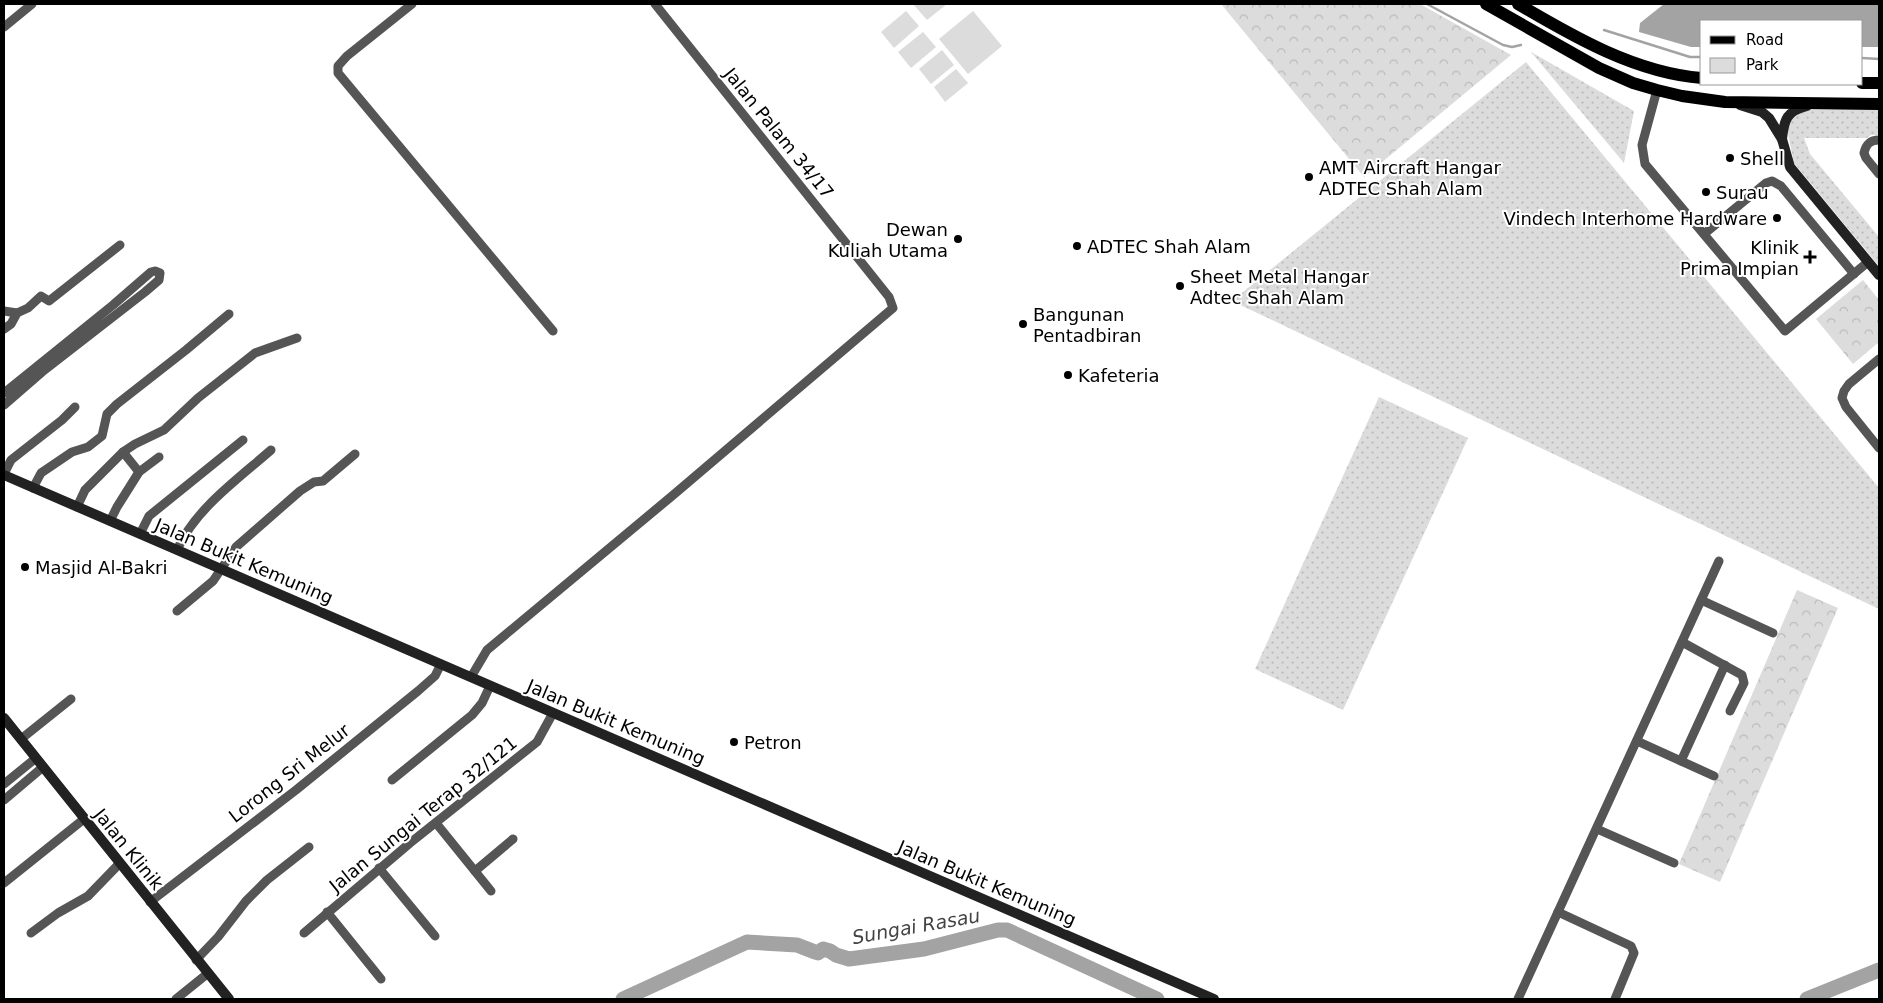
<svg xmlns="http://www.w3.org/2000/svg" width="1883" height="1003" viewBox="0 0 1883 1003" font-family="'DejaVu Sans',sans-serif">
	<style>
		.grass { fill: url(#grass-dots) }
		.forest { fill: url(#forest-crowns) }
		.green { fill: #dcdcdc }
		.water { fill: #a3a3a3 }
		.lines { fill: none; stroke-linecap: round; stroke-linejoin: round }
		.stream { stroke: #a3a3a3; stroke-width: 2.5 }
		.river { stroke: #a3a3a3; stroke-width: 15 }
		.street { stroke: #555; stroke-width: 9 }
		.secondary { stroke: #222; stroke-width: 10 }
		.primary { stroke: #000; stroke-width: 12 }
		.poi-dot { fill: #000; stroke: #fff; stroke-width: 2 }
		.labels { text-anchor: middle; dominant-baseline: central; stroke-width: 4; stroke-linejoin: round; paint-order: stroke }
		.street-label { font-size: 18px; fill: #000; stroke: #fff }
		.poi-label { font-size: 18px; fill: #000; stroke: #fff; text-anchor: start }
		.water-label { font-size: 19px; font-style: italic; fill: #444; stroke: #fff }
	</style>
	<defs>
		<pattern id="grass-dots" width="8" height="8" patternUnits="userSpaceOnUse" patternTransform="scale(1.25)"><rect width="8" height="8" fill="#dcdcdc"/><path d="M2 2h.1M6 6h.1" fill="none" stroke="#bbb" stroke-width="1.8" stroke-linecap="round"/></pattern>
		<pattern id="forest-crowns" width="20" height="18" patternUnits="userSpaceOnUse" patternTransform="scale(1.25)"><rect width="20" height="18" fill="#dcdcdc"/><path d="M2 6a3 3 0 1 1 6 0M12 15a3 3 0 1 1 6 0" fill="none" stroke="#bbb"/></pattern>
	</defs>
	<rect width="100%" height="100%" fill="#fff"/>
	<g class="grass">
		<path d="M1531 52 1634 111 1624 163Z"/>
		<path d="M1526 62 1879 488V609L1232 301Z"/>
		<path d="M1879 109V135H1871L1867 138H1804L1810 154 1879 237V266L1794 163 1787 129 1790 117 1805 110Z"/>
		<path d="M1379 397 1468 438 1343 710 1255 669Z"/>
	</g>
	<g class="forest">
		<path d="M1221 4H1420L1511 55 1364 177Z"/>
		<path d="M1863 280 1879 300V342L1853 364 1816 319Z"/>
		<path d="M1797 590 1838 608 1720 882 1679 864Z"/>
	</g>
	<g class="green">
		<path d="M916 4H947L927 20 914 5Z"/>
		<path d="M906 11 919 26 894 48 881 32Z"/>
		<path d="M973 11 1002 46 968 74 939 39Z"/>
		<path d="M923 32 936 47 911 68 898 52Z"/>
		<path d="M942 50 954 65 931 84 919 69Z"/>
		<path d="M956 69 968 83 945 102 934 87Z"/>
	</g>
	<path class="water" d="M1664 4H1879V47H1862V21H1702V47H1691L1639 32 1640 23Z"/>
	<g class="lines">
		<g class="stream">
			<path d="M1427 4 1503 45 1512 47 1521 45"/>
			<path d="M1604 30 1690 57H1702"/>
			<path d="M1862 58 1879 59"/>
		</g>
		<g class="river">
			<path d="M623 999 747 942 797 945 815 952 818 953 823 949 830 951 836 955 849 959 924 949 998 930H1007L1157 999"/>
			<path d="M1807 999 1879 970"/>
		</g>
		<g class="street">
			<path d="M412 4 347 56 338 66V73L553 331"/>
			<path d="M4 27 32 4"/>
			<path d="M1657 90 1642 145 1645 164 1785 331 1868 262"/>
			<path d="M1879 140C1870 140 1866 144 1864 153L1866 158 1879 174"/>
			<path d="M1704 234 1766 183 1772 181 1781 186 1854 274"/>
			<path d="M4 311 17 313"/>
			<path d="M4 329 11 324 17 313 28 308 41 296 49 301 120 245"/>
			<path d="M1879 359 1849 384 1844 391 1842 398 1846 407 1879 448"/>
			<path d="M4 393 113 305 151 272 155 271 160 273 159 280 145 292 42 372 4 405"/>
			<path d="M123 452 139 472"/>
			<path d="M4 474 11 460 62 420 75 407"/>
			<path d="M33 488 41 473 72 452 88 447 102 436 107 414 117 404 186 350 229 314"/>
			<path d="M77 507 85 490 123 452 135 444 164 430 198 398 255 353 297 338"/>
			<path d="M110 521 117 507 139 472 159 457"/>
			<path d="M140 534 149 516 243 440"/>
			<path d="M177 550C195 509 238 479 271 450"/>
			<path d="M1701 600 1773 633"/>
			<path d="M177 611 213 581 236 547 300 491 314 482 323 481 355 454"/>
			<path d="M1682 642 1742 675 1744 683 1730 711"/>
			<path d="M471 677 487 650 672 496 893 308 889 297 655 4"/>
			<path d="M21 739 71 699"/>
			<path d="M1637 741 1714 776"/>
			<path d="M1681 761 1725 665"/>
			<path d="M392 780 472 715 482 703 490 686"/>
			<path d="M4 784 36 758"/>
			<path d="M4 800 43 767"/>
			<path d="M436 823 491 891"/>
			<path d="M1597 829 1674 863"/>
			<path d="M379 868 435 936"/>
			<path d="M475 871 513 839"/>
			<path d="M4 883 84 819"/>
			<path d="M150 902 296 790 418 691 435 676 441 664"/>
			<path d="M327 912 381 979"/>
			<path d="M1558 912 1631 946 1634 953 1615 999"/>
			<path d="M31 933 58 913 88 896 120 863"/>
			<path d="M304 933 410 843 537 742 553 713"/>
			<path d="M196 960 218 937 246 901 267 880 309 847"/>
			<path d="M176 999 207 974"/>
			<path d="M1518 999 1719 561"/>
		</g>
		<g class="secondary">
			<path d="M1740 105 1762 112 1769 118 1782 139 1790 167 1879 275"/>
			<path d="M1782 139C1784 119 1787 111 1807 106"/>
			<path d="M4 475 1214 999"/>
			<path d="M4 718 229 999"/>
		</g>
		<g class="primary">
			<path d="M1486 4 1599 68 1633 83 1657 90 1682 96 1725 102 1879 104"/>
			<path d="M1518 4C1574 37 1636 73 1702 78"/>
			<path d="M1862 83H1879"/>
		</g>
	</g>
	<g class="poi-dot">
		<circle cx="1730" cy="158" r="5"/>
		<circle cx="1309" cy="177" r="5"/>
		<circle cx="1706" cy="192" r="5"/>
		<circle cx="1777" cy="218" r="5"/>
		<circle cx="958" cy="239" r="5"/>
		<circle cx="1077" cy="246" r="5"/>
		<path d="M1807.5 249.5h5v5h5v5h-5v5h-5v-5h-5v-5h5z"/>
		<circle cx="1180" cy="286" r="5"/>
		<circle cx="1023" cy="324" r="5"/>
		<circle cx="1068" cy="375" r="5"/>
		<circle cx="25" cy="567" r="5"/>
		<circle cx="734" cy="742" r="5"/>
	</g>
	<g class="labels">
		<g class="street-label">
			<text transform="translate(779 133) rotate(51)">Jalan Palam 34/17</text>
			<text transform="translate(244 561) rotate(23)">Jalan Bukit Kemuning</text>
			<text transform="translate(616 722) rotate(23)">Jalan Bukit Kemuning</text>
			<text transform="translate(289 773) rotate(-38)">Lorong Sri Melur</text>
			<text transform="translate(423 814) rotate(-39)">Jalan Sungai Terap 32/121</text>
			<text transform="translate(129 849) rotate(51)">Jalan Klinik</text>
			<text transform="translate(987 883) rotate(23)">Jalan Bukit Kemuning</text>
		</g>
		<g class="poi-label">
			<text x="1740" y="158">Shell</text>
			<text x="1319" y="167">AMT Aircraft Hangar<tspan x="1319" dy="21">ADTEC Shah Alam</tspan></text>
			<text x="1716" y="192">Surau</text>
			<text x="1767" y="218" text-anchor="end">Vindech Interhome Hardware</text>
			<text x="948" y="229" text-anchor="end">Dewan<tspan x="948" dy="21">Kuliah Utama</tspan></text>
			<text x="1087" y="246">ADTEC Shah Alam</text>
			<text x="1799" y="247" text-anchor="end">Klinik<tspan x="1799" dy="21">Prima Impian</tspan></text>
			<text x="1190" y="276">Sheet Metal Hangar<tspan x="1190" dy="21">Adtec Shah Alam</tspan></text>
			<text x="1033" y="314">Bangunan<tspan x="1033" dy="21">Pentadbiran</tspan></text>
			<text x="1078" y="375">Kafeteria</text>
			<text x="35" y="567">Masjid Al-Bakri</text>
			<text x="744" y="742">Petron</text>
		</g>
		<g class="water-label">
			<text transform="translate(916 926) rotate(-10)">Sungai Rasau</text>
		</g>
	</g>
	<rect width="1883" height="1003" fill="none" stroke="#000000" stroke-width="10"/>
	<rect x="1700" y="20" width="162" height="65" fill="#ffffff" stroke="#999999"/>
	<rect x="1710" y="36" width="25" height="8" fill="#000000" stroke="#999999"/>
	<text x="1746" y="45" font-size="15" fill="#000000">Road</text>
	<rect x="1710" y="58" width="25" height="15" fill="#dcdcdc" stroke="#999999"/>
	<text x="1746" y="70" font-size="15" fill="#000000">Park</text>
</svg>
